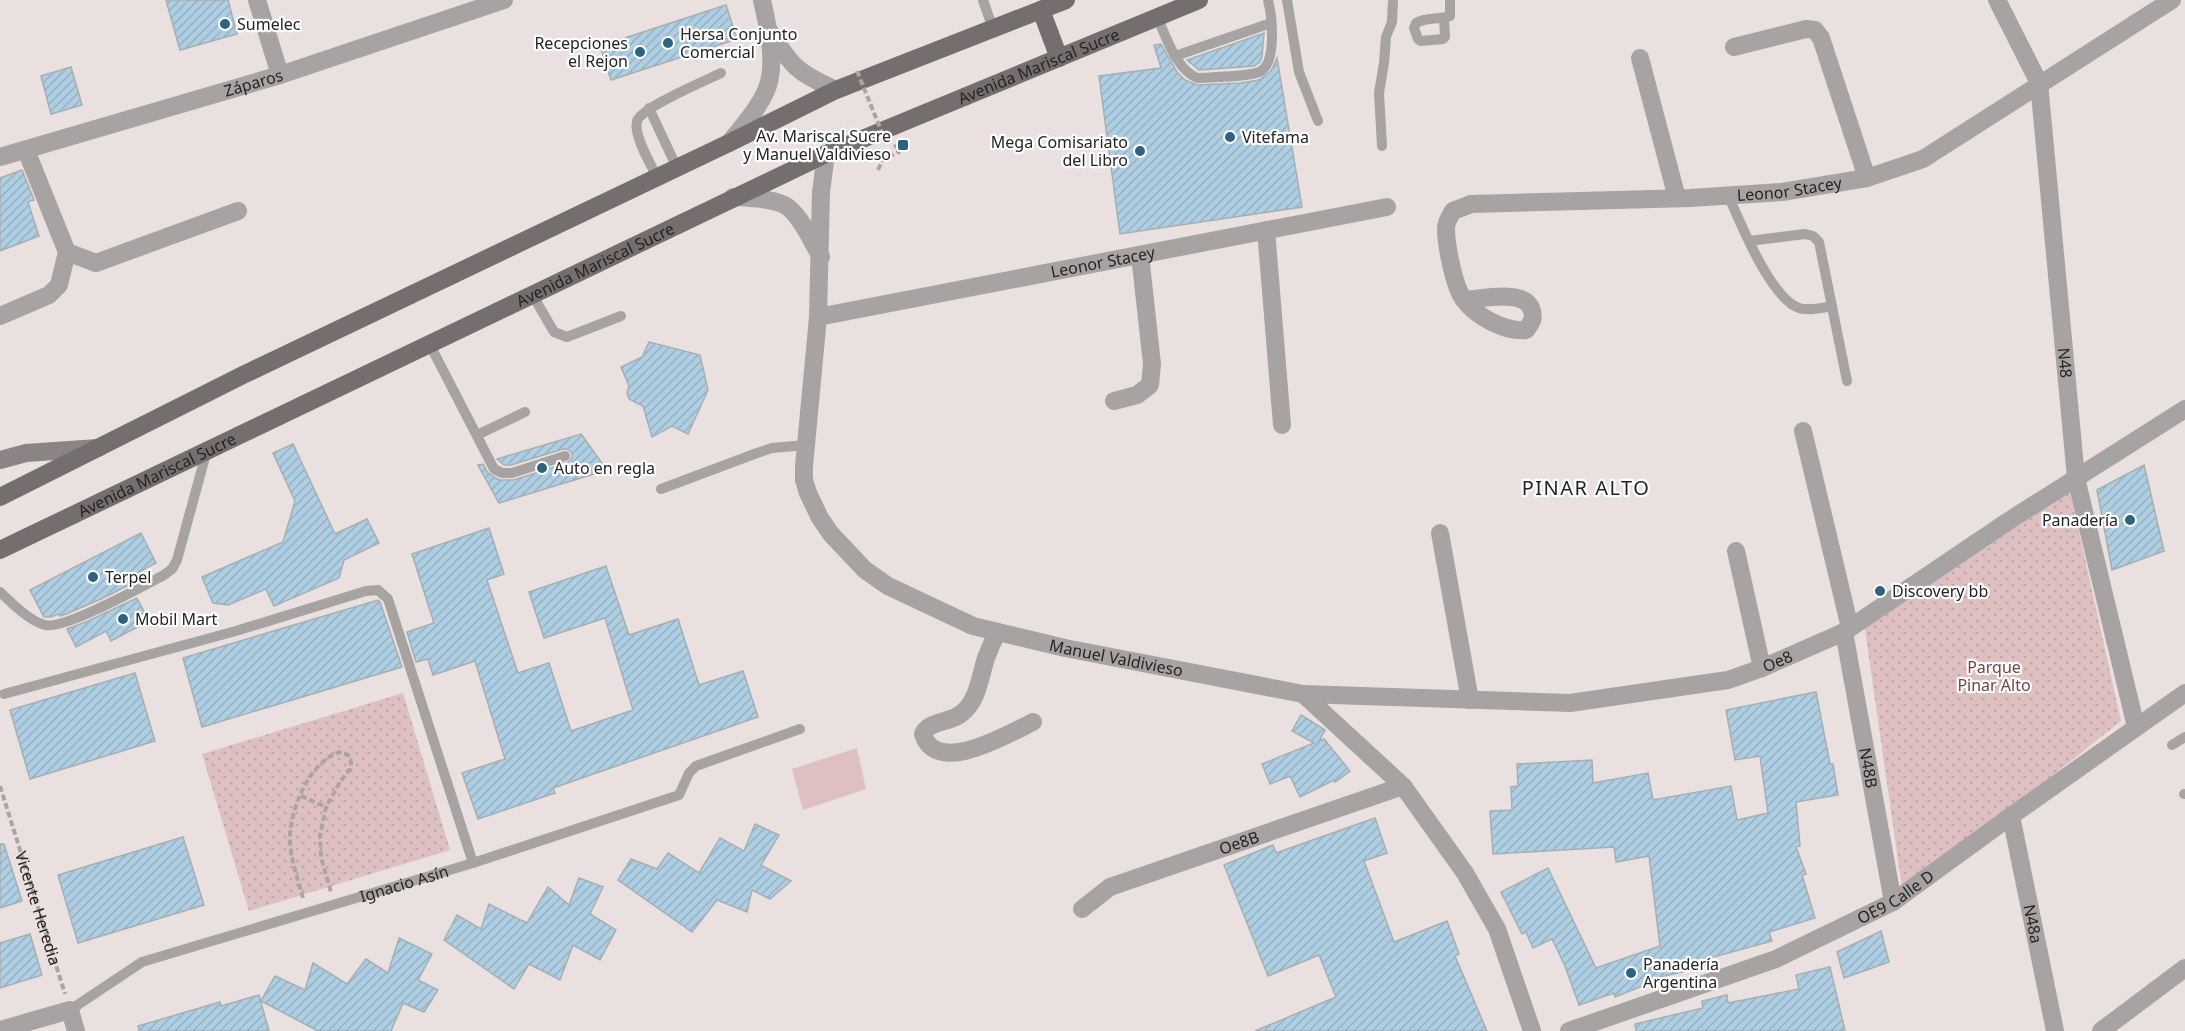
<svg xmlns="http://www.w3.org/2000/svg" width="2185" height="1031" viewBox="0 0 2185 1031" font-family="'Noto Sans',sans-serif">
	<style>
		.grass { fill: url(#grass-dots) }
		.pitch { fill: #dec0c1 }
		.building { fill: url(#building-hatch); stroke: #a6aeb2; stroke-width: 1.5 }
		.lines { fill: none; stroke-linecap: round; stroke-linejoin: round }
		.path { stroke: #aca4a4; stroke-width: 4; stroke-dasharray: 6 3; stroke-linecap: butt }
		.service { stroke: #a7a3a3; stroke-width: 10 }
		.minor { stroke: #a7a3a3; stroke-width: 18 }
		.secondary { stroke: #8a8484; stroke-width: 18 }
		.primary { stroke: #756e6e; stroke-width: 18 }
		.path-bridge { stroke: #aca4a4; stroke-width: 4; stroke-dasharray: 6 3; stroke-linecap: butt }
		.poi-dot { fill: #2e637f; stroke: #fff; stroke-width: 2 }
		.labels { text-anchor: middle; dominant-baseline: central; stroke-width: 4.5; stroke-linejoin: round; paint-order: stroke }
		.poi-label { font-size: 16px; fill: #262323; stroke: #fff; text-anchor: start }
		.street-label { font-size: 16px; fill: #262323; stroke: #fff }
		.park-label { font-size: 16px; fill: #774145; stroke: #fff }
		.quarter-label { font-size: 20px; letter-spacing: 1.5px; fill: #262323; stroke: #fff }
	</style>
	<defs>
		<pattern id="grass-dots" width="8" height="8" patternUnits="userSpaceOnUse" patternTransform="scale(1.5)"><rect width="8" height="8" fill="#dec0c1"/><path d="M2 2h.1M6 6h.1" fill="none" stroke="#bea5a6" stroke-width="1.8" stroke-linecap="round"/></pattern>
		<pattern id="building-hatch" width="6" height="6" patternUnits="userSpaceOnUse" patternTransform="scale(1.5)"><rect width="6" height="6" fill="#aecfe3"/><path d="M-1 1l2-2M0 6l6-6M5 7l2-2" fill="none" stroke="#96b1c2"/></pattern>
	</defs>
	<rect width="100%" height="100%" fill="#eae0e0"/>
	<g class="grass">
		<path d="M2070 491 2121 721 1903 895 1864 623Z"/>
		<path d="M403 693 450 850 249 911 202 754Z"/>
	</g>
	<path class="pitch" d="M857 748 866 789 803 810 792 769Z"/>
	<g class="building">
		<path d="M166 0H228L237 34 180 50Z"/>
		<path d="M726 5 737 39 611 80 600 46Z"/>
		<path d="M1264 33 1262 56 1260 62 1254 66 1199 70 1187 60Z"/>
		<path d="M1161 44 1177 72 1185 80 1197 85 1241 83 1259 80 1271 71 1277 58 1302 207 1120 234 1099 76 1161 68 1154 45Z"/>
		<path d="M71 67 82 105 51 114 41 76Z"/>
		<path d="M22 170 34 200 28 202 39 236 0 251V178Z"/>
		<path d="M649 342 700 355 708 390 688 434 672 426 652 437 643 406 629 399 627 393 629 386 621 367 642 357Z"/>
		<path d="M581 434 607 470 499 503 478 465 483 464 488 473 499 480H514L567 463 572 458V453L567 449H563L511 465H504L497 459Z"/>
		<path d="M293 444 335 534 367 519 379 543 344 560 339 578 274 606 266 589 228 605 213 603 202 577 283 542 295 501 273 453Z"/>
		<path d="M2144 465 2164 551 2112 570 2097 490Z"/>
		<path d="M489 528 504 574 487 580 518 673 549 663 571 731 633 710 605 618 544 638 529 592 606 566 629 635 678 619 699 685 743 671 758 717 553 788 555 793 478 819 462 773 505 759 475 661 433 675 428 659 416 662 407 632 434 623 412 554Z"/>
		<path d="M141 533 156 563 126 579 129 585 101 599 66 614 60 616 59 614 51 617H44L30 590Z"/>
		<path d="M137 598 149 621 111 641 106 631 76 647 67 629 88 621Z"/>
		<path d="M378 600 380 602 402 667 202 727 183 658Z"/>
		<path d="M135 673 155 741 30 779 10 710Z"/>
		<path d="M1816 692 1830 764H1833L1838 795 1796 802 1800 846 1796 847 1806 874 1802 875 1815 918 1769 932 1772 941 1710 958 1712 965 1656 978 1657 980 1615 997 1614 993 1579 1005 1565 966 1552 939 1533 948 1526 932 1522 934 1501 892 1548 868 1596 968 1660 946 1649 856 1616 862 1614 847 1493 854 1490 811 1512 810 1511 787 1518 786 1517 764 1592 760 1593 783 1648 773 1653 800 1731 786 1737 820 1768 813 1760 756 1735 760 1726 710Z"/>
		<path d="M1301 715 1325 730 1319 741 1324 739 1350 771 1335 782 1334 780 1300 797 1290 776 1270 784 1262 764 1314 743 1292 731Z"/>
		<path d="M1375 818 1387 853 1364 861 1394 942 1447 921 1459 954 1455 956 1487 1031H1255L1336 997 1319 955 1268 976 1224 865 1273 845 1276 853Z"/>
		<path d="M755 824 779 835 761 865 791 881 770 899 752 890 747 912 717 900 692 932 618 880 631 859 657 869 668 853 699 873 720 838 744 851Z"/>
		<path d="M183 837 204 905 78 943 58 875Z"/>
		<path d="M0 844H4L22 901 0 908Z"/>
		<path d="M579 878 603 887 590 914 616 930 600 960 573 945 560 980 529 964 514 989 444 940 457 915 481 929 489 904 527 923 548 887 569 905Z"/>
		<path d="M1881 931 1889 962 1844 978 1837 952Z"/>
		<path d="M30 934 42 975 0 988V943Z"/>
		<path d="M399 938 432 954 418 980 438 990 424 1012 403 1003 391 1031H318L261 1001 275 976 305 990 313 963 347 984 366 959 388 973Z"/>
		<path d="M1830 967 1845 1031H1636L1635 1024 1703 1008 1702 1001 1727 995 1728 1003 1799 989 1796 975Z"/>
		<path d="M259 995 269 1031H139L138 1026 220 1002 221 1006Z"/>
	</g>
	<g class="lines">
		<g class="path">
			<path d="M878 170 883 159 899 152 896 146 894 147"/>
			<path id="s1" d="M0 786 65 994"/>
			<path d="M301 796 326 807"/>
			<path d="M303 898C297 877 289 855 290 833 293 803 310 763 339 752L348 755 351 762 350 769 340 782 326 807 320 836 321 857 331 892"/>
		</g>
		<g class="service">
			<path d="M983 0 993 29"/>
			<path d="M1287 0 1299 72 1318 121"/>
			<path d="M1157 17C1167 38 1175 68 1197 78 1210 77 1252 77 1261 71 1277 61 1272 16 1268 0"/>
			<path d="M1444 18 1445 37 1443 39 1421 41 1418 39 1414 28 1416 23C1426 17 1439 20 1450 16V0"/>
			<path d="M1175 56 1271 23"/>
			<path d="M649 108 677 168"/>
			<path d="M1382 146 1379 93 1384 63 1386 37 1392 22 1393 0"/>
			<path d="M657 177C651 165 633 135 637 121 642 107 705 81 721 73"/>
			<path d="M1728 195C1740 222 1771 299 1799 308 1809 311 1821 308 1832 306"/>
			<path d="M1749 241 1805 234 1813 236 1819 242 1847 381"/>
			<path d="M532 294 554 332 567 337 621 316"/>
			<path d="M429 343 494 469 502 473H512L565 456"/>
			<path d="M477 435 525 412"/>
			<path d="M661 489 757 453 772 448 806 445"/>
			<path d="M0 592C12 603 29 621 45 625 64 630 143 586 164 575L172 569 177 560 207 450"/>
			<path d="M4 694 236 631 366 591 378 590 388 599 473 863"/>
			<path d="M2172 745 2185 737"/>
			<path d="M2184 794H2185"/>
			<path id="s2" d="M70 1010 142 962 473 863 679 795 689 773 696 766 800 729"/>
		</g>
		<g class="minor">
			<path d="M257 0 280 75"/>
			<path id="s3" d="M1997 0 2039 83 2076 478 2136 727"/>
			<path d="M770 32C792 67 798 73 836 90"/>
			<path d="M1734 47 1806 29 1815 30 1821 38 1867 178"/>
			<path d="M1640 58 1677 198"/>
			<path d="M729 143C742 127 756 112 765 93 778 67 768 28 762 0"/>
			<path d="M26 150 67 252 96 263 238 211"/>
			<path id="s4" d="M826 154 821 192 818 317 804 466V480L808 493 820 518 831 534 865 570 888 586 973 626 1065 648 1303 694 1570 703 1728 680 1762 668 1844 632 2010 520 2185 409"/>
			<path id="s5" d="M0 157 280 75 504 0"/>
			<path d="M733 197C748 198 778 198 789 208 803 220 812 242 821 257"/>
			<path d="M1266 230 1282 425"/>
			<path id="s6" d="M1464 300C1481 299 1523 289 1531 308 1535 318 1532 322 1526 330 1505 332 1477 317 1464 300 1454 287 1446 245 1446 228 1446 222 1450 216 1453 211L1471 204 1690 198 1782 192 1867 178 1923 159 2172 0"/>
			<path d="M0 316 49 295 59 285 67 252"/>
			<path id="s7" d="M818 317 1387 207"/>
			<path d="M1114 401 1137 395 1150 385 1152 364 1140 255"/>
			<path d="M1803 431 1850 628"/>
			<path d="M1440 533 1470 700"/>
			<path d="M1736 551 1762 668"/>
			<path id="s8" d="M1844 632 1893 902"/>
			<path d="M997 633C993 641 989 650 986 658 980 677 978 700 962 713 951 723 929 720 923 734 936 777 1008 734 1033 722"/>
			<path d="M1303 694 1403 786 1465 873 1497 929 1532 1031"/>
			<path id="s9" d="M2011 816 2055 1031"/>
			<path id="s10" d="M1082 909 1110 887 1403 786"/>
			<path d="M0 1030 70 1010 76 1031"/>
			<path id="s11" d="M1569 1031 1776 959 1893 902 2011 816 2185 693"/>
			<path d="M2101 1031 2185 968"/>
		</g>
		<path class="secondary" d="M0 460 26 453 98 448"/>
		<g class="primary">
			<path d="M1041 10 1059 58"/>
			<path d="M0 497 243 375 729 143 836 90 1066 0"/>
			<path id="s12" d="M0 550 826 154 1199 0"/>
		</g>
		<path class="path-bridge" d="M857 71 887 145"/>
	</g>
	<g class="poi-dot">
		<circle cx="225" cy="24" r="6"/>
		<circle cx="668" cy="43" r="6"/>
		<circle cx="640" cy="52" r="6"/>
		<circle cx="1230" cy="137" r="6"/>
		<rect x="897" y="139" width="12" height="12" rx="3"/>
		<circle cx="1140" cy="151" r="6"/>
		<circle cx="542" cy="468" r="6"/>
		<circle cx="2130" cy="520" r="6"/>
		<circle cx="93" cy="577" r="6"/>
		<circle cx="1880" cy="591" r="6"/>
		<circle cx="123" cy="619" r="6"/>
		<circle cx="1631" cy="973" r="6"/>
	</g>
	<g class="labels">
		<g class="poi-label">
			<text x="237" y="24">Sumelec</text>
			<text x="680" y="34">Hersa Conjunto<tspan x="680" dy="18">Comercial</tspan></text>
			<text x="628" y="43" text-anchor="end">Recepciones<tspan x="628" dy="18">el Rejon</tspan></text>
			<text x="891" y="136" text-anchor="end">Av. Mariscal Sucre<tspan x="891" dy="18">y Manuel Valdivieso</tspan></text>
			<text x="1242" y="137">Vitefama</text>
			<text x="1128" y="142" text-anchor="end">Mega Comisariato<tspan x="1128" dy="18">del Libro</tspan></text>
			<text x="554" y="468">Auto en regla</text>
			<text x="2118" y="520" text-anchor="end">Panadería</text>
			<text x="105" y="577">Terpel</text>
			<text x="1892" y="591">Discovery bb</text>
			<text x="135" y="619">Mobil Mart</text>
			<text x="1643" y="964">Panadería<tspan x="1643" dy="18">Argentina</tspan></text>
		</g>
		<g class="street-label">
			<text stroke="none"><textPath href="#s12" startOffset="1146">Avenida Mariscal Sucre</textPath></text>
			<text stroke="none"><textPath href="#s5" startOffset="264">Záparos</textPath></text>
			<text stroke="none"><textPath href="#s6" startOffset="598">Leonor Stacey</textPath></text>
			<text stroke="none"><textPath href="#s7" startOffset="290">Leonor Stacey</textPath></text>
			<text stroke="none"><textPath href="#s12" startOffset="660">Avenida Mariscal Sucre</textPath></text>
			<text stroke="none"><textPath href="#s3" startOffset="374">N48</textPath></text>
			<text stroke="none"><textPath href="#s12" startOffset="174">Avenida Mariscal Sucre</textPath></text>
			<text stroke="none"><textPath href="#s4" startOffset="706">Manuel Valdivieso</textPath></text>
			<text stroke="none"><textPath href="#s4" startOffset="1376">Oe8</textPath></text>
			<text stroke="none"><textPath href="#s8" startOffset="138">N48B</textPath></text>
			<text stroke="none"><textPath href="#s10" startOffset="172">Oe8B</textPath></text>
			<text stroke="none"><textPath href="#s2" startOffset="360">Ignacio Asín</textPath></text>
			<text stroke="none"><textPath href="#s11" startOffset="354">OE9 Calle D</textPath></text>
			<text stroke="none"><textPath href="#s1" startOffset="128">Vicente Heredia</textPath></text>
			<text stroke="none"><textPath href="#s9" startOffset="110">N48a</textPath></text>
		</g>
		<g class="park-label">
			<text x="1994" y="667">Parque<tspan x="1994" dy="18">Pinar Alto</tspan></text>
		</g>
		<g class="quarter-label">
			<text x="1586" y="487">PINAR ALTO</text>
		</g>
	</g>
</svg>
